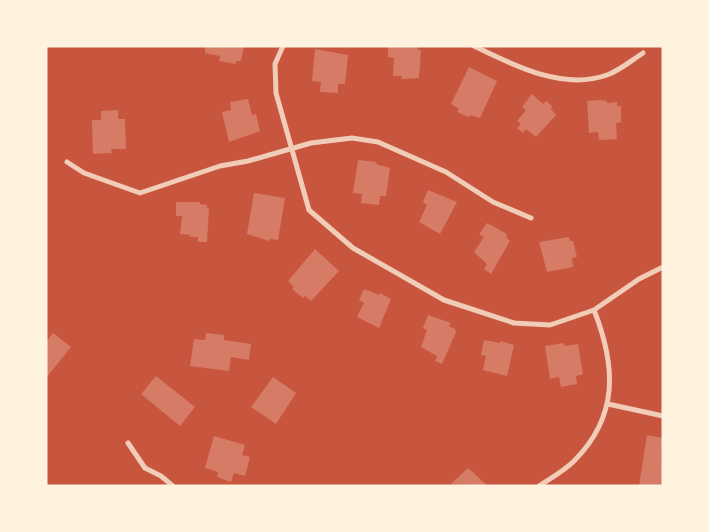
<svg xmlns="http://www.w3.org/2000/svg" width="709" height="532" viewBox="0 0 709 532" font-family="Karla,sans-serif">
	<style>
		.building { fill: #d67c66 }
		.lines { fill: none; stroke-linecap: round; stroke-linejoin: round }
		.minor { stroke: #f1ccb7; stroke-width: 5 }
	</style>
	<rect width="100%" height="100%" fill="#c8553d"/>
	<g class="building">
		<path d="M205 46H244L241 61H236V64L219 61 220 56 205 53Z"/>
		<path d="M388 46H418V50H421L419 78 401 79 402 76H393L394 58 388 57Z"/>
		<path d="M315 49 348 55 345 84H338V93L320 92 321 82 312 81Z"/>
		<path d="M469 67 497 81 480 118 471 115 469 117 457 112 459 109 451 104Z"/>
		<path d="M532 94 543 104 546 101 552 106 551 109 556 115 536 137 526 129 523 133 517 128 521 124 517 121 526 110 522 107Z"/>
		<path d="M248 99 252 115 256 114 260 131 229 142 222 112 231 110 230 102Z"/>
		<path d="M601 100 607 101V103L617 102V106H621V122L616 123 617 139 599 140 598 132 589 133 587 101Z"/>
		<path d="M118 110V119H125L126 149H111L112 153 93 154 92 120H101V111Z"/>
		<path d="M358 160 377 162 376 164 390 168 386 196H380L379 205 361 203 362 194 353 193Z"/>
		<path d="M428 190 457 202 440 234 419 222 427 205 423 202Z"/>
		<path d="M254 193 285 198 278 240 270 239 269 241 247 234Z"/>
		<path d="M176 202H200V204L207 205V208L209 209 207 242H198V237H190V235L180 234 182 216H176Z"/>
		<path d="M487 223 507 234 506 237 510 241 491 274 484 269 487 264 474 252 484 237 479 234Z"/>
		<path d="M569 237 570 241H573L577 257 572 258 573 267 547 272 539 242Z"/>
		<path d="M315 249 339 271 311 301 305 296 303 298 292 289 294 287 288 281Z"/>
		<path d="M364 289 379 295 380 293 391 299 379 328 357 317 364 303 359 300Z"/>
		<path d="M428 315 451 323 449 326 455 329 456 332 442 364 435 361 437 356 421 347 427 330 423 328Z"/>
		<path d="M53 333 71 347 46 378V342Z"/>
		<path d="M206 333 224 335V340L251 344 249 360 231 357 229 371 190 366 194 339 205 340Z"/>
		<path d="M484 340 500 343 501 341 514 345 507 376 483 370 486 356 481 355Z"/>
		<path d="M564 343 565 346 578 344 583 374 576 376 577 384 561 387 559 377 550 379 545 346Z"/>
		<path d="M156 376 195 407 180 426 141 394Z"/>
		<path d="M273 377 296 393 276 424 251 407Z"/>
		<path d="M647 435 663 438 661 459H663V486H639Z"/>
		<path d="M214 436 245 445 242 455 250 457 245 476 234 473 231 482 217 477 218 472 205 468Z"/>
		<path d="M468 468 488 486 451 484Z"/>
	</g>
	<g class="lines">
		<g class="minor">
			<path d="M283 46 275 64 276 93 309 210 353 248 444 300 514 323 550 325 594 310 639 279 663 267"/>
			<path d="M474 46C513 65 563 91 607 75 619 71 632 60 643 53"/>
			<path d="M67 162 84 173 140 193 220 166 248 161 311 143 352 138 378 142 446 172 493 202 531 218"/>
			<path d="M608 404 663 416"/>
			<path d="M128 443 145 468 161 476 173 486"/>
			<path d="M539 486C551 478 564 471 574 461 619 416 616 366 594 310"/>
		</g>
	</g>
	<rect width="709" height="532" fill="none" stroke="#fff3e0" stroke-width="95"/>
</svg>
